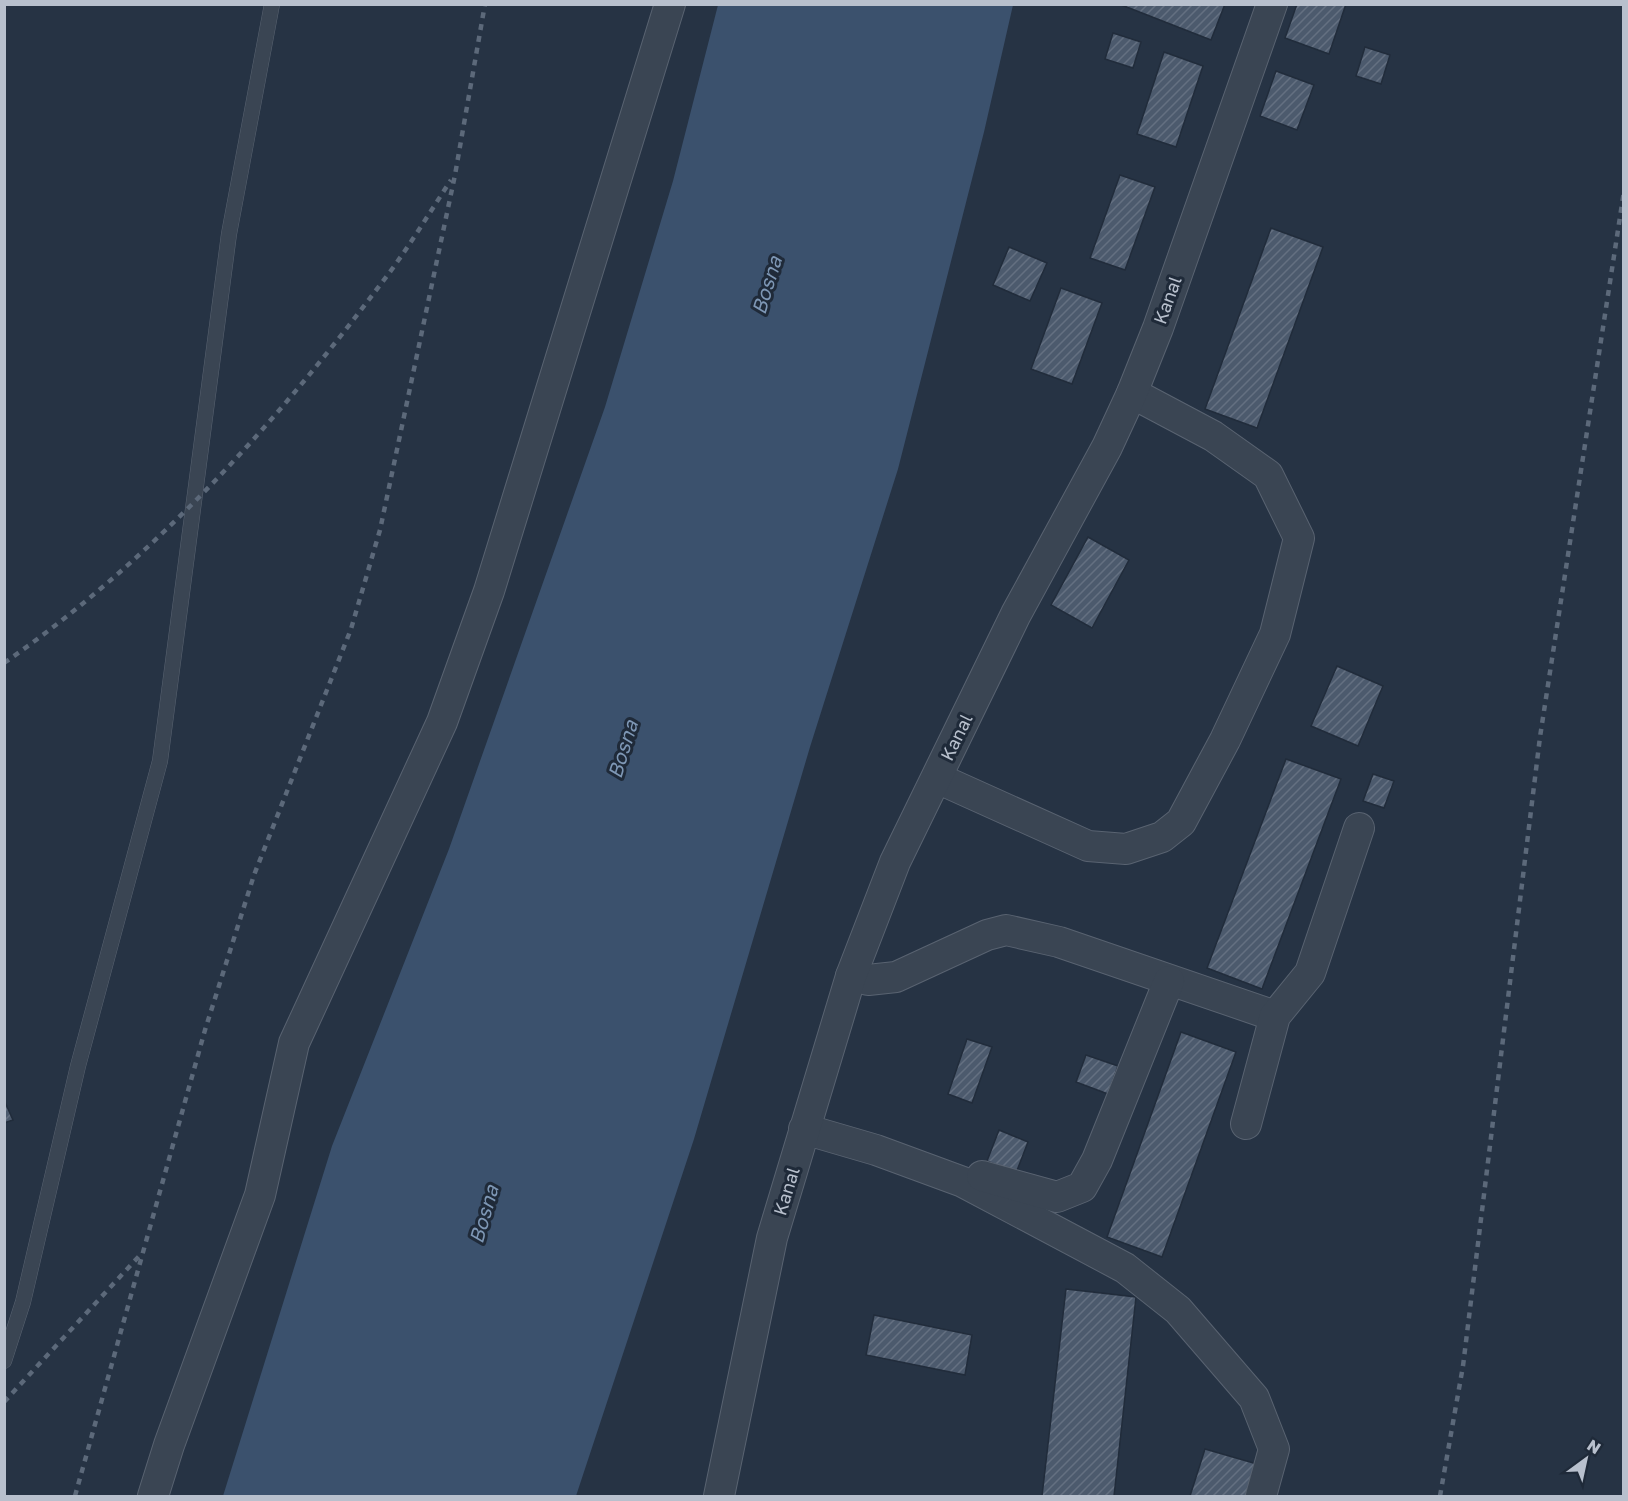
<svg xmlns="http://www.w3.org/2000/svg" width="1628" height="1501" viewBox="0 0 1628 1501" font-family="'Golos Text',sans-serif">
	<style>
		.water { fill: #3b516d }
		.building { fill: url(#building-hatch); stroke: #212c3b; stroke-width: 1.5 }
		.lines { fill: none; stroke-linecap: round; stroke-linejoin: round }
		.service-casing { stroke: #596371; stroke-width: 16 }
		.minor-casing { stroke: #596371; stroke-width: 32 }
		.service { stroke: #3a4553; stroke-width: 15 }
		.minor { stroke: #3a4553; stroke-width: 30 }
		.rail { stroke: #5c697a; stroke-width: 4.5; stroke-dasharray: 6 6; stroke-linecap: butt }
		.labels { text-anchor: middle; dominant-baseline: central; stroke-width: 6; stroke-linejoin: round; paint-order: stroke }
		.street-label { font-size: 18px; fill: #b8c0cd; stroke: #1f2a39 }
		.water-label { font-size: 20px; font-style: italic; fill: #7e97b5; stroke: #1f2a39 }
	</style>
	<defs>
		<pattern id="building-hatch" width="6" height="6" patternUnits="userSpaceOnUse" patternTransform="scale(1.5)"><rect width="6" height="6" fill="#4c5a6d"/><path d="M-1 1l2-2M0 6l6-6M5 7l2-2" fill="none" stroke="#647081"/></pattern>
	</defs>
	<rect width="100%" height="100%" fill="#263344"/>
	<path class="water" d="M718 5H1013L984 132 898 469 810 747 694 1139 576 1496H223L332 1146 449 849 605 407 673 181Z"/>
	<g class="building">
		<path d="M1119 4H1225L1211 40Z"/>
		<path d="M1297 4H1346L1329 54 1285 38Z"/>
		<path d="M1113 33 1141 42 1133 68 1105 59Z"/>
		<path d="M1365 47 1390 55 1381 84 1356 76Z"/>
		<path d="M1164 52 1203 66 1176 147 1137 134Z"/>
		<path d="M1276 71 1314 85 1297 130 1260 116Z"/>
		<path d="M1120 175 1155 187 1125 270 1090 258Z"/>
		<path d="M1271 228 1323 247 1257 428 1205 409Z"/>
		<path d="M1009 247 1047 263 1030 301 993 285Z"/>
		<path d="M1061 288 1102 303 1072 384 1031 369Z"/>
		<path d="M1088 537 1129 560 1092 628 1051 605Z"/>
		<path d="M1337 666 1383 686 1358 746 1311 726Z"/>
		<path d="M1286 759 1341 779 1262 989 1207 968Z"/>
		<path d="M1373 774 1394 781 1384 808 1363 801Z"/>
		<path d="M1181 1032 1236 1052 1162 1257 1107 1237Z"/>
		<path d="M967 1039 992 1047 972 1103 948 1094Z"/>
		<path d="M1086 1055 1118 1066 1108 1094 1076 1082Z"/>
		<path d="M4 1100 13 1120 4 1123Z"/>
		<path d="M999 1130 1028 1142 1016 1173 987 1161Z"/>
		<path d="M1066 1289 1136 1297 1114 1496H1042Z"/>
		<path d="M874 1315 972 1335 965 1375 866 1355Z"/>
		<path d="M1205 1449 1257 1464 1247 1496H1190Z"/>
	</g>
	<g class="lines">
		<g class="service-casing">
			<path id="service" d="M4 1361 23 1302 78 1066 160 761 229 234 272 4"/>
		</g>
		<g class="minor-casing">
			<g id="minor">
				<path d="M937 778 1088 846 1126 849 1162 837 1181 822 1225 740 1275 634 1299 538 1268 475 1213 436 1132 393"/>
				<path d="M851 976 868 980 896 977 987 935 1006 930 1059 942 1275 1016"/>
				<path d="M1246 1124 1275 1016 1310 973 1359 828"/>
				<path d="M804 1129 876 1150 963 1182 1125 1268 1178 1310 1254 1398 1274 1449 1261 1496"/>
				<path d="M982 1176 1057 1197 1082 1187 1097 1160 1169 981"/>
				<path d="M153 1496 169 1445 260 1195 294 1043 442 722 489 591 670 4"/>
				<path d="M719 1496 772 1238 851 976 895 862 1016 614 1107 447 1132 393 1158 328 1272 4"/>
			</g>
		</g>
		<use href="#service" class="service"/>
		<use href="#minor" class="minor"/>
		<g class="rail">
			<path d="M4 663C151 561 273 427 380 285 406 252 428 215 451 180"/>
			<path d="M4 1402 142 1253"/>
			<path d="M75 1496 205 1030 254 875 351 629 380 530 455 175 485 4"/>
			<path d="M1440 1496 1463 1366 1540 737 1624 191"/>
		</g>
	</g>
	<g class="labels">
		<g class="street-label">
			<text transform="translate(1167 300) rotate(-70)">Kanal</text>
			<text transform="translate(956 737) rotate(-64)">Kanal</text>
			<text transform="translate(786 1191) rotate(-73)">Kanal</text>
		</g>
		<g class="water-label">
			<text transform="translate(766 285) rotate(-73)">Bosna</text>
			<text transform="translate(622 749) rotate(-73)">Bosna</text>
			<text transform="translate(483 1214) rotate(-74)">Bosna</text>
		</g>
	</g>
	<rect width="1628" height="1501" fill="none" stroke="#b8c0cd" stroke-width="12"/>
	<g transform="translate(1586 1459) rotate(33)" stroke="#1f2a39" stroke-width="4.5" paint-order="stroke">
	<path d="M0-4.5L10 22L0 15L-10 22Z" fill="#b8c0cd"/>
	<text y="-9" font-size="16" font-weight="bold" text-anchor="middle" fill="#b8c0cd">N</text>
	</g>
</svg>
